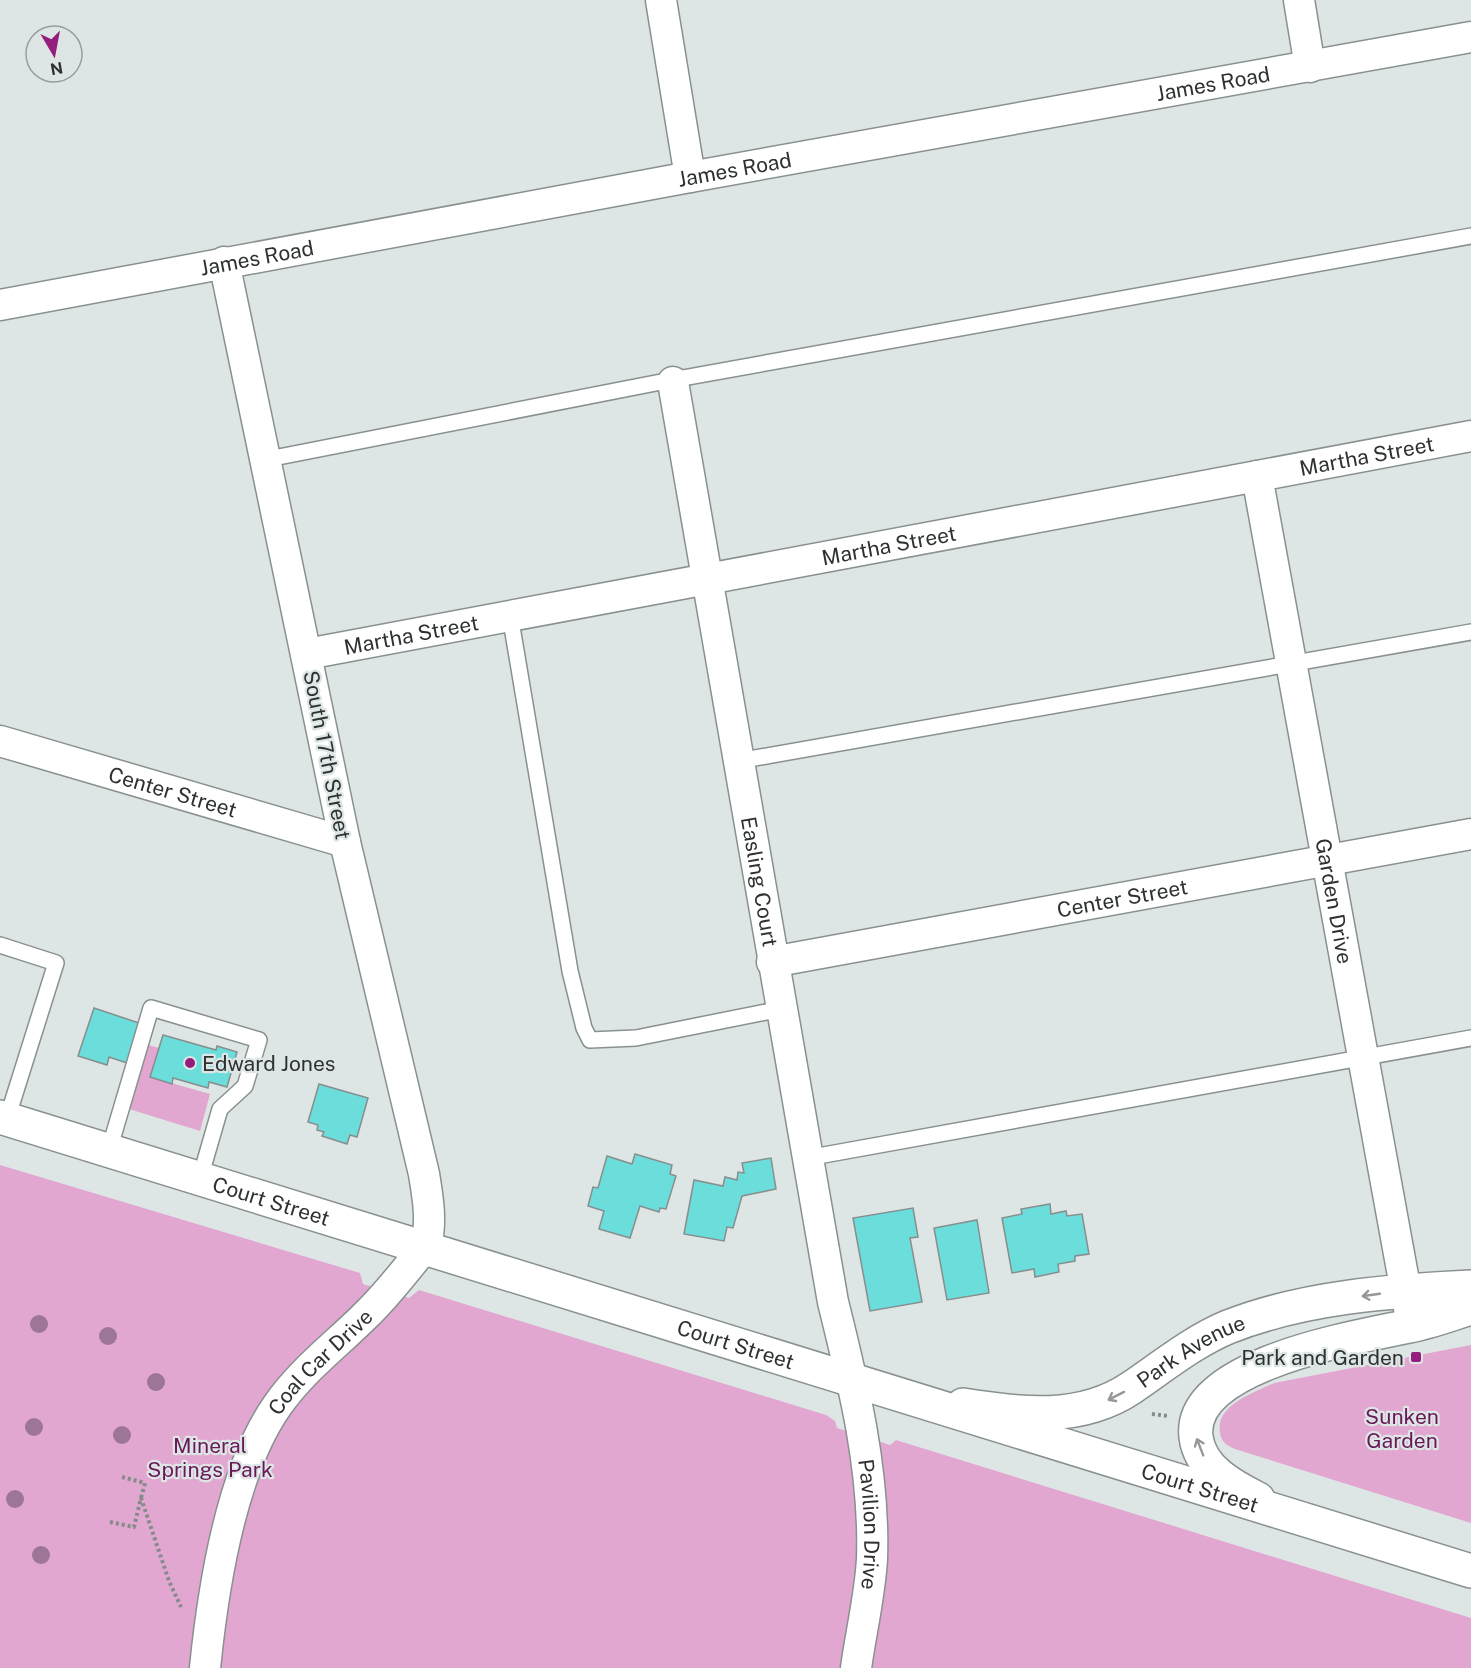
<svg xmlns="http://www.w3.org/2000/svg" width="1471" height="1668" viewBox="0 0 1471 1668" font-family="'Public Sans',sans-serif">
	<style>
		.green { fill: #e1a7d0 }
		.building { fill: #6bdddb; stroke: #878e8e; stroke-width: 1.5 }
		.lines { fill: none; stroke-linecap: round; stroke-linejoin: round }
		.lane-casing { stroke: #899090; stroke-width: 18 }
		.street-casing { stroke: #899090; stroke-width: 33 }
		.secondary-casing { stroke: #899090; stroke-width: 36 }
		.primary-casing { stroke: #899090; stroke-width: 36 }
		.path { stroke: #858b8a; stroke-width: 4; stroke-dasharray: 3 3; stroke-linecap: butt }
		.lane { stroke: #fff; stroke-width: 15 }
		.street { stroke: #fff; stroke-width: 30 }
		.secondary { stroke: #fff; stroke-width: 33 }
		.primary { stroke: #fff; stroke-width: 33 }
		.tree { fill: #9d7597 }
		.oneway { stroke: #969898 }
		.poi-dot { fill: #931e7c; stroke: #dde6e5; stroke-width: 2 }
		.labels { text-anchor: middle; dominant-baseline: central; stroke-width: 4.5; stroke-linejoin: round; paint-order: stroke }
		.street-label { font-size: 21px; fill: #2e3131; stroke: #dde6e5 }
		.poi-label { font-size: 21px; fill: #2e3131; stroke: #dde6e5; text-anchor: start }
		.park-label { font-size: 21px; fill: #691958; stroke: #dde6e5 }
	</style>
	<rect width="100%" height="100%" fill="#dde6e5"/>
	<g class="green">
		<path d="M148 1045 159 1048 150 1077 210 1094 200 1131 129 1109Z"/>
		<path d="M0 1165 360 1273 363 1284 409 1298 419 1290 826 1415 835 1421 837 1428 890 1445 896 1440 1471 1618V1668H0Z"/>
		<path d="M1471 1345V1523L1235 1449C1226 1445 1221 1442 1220 1432 1215 1405 1255 1392 1274 1383Z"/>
	</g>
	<g class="building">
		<path d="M94 1008 139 1023 127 1063 109 1057 107 1065 78 1056Z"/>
		<path d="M163 1035 216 1050 217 1046 237 1052 227 1087 209 1082 208 1088 173 1078 172 1084 150 1077Z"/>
		<path d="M319 1084 368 1098 357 1137 350 1135 347 1144 322 1136 324 1132 317 1130 318 1125 308 1122Z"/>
		<path d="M635 1154 672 1165 670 1174 676 1176 666 1209 660 1208 659 1212 640 1206 630 1238 599 1229 604 1211 588 1206 593 1187 598 1188 607 1156 632 1164Z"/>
		<path d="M771 1158 776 1189 742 1196 733 1228 727 1227 724 1241 684 1234 694 1180 723 1186 725 1177 737 1180 738 1172 744 1173 742 1163Z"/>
		<path d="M1050 1204 1051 1214 1066 1211 1067 1216 1082 1214 1089 1254 1075 1256V1261L1058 1264 1059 1272 1035 1277 1034 1269 1012 1273 1002 1218 1022 1214 1021 1209Z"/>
		<path d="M913 1208 918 1237 910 1238 922 1302 870 1311 853 1218Z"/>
		<path d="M977 1220 989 1293 947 1300 934 1228Z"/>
	</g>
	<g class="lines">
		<g class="lane-casing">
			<g id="lane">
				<path d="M263 460 666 381 1471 236"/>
				<path d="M510 615 570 971 584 1028 590 1040 636 1038 781 1009"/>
				<path d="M738 761 1471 632"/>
				<path d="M0 945 56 963 7 1119"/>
				<path d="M109 1150 151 1008 259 1040 245 1086 220 1109 200 1178"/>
				<path d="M807 1158 1471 1038"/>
			</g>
		</g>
		<g class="street-casing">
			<g id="street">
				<path d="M661 0 690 177"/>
				<path d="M1299 0 1310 67"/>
				<path id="s1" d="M0 305 690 177 1471 37"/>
				<path id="s2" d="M673 382 833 1302C854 1386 875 1471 872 1559 870 1595 861 1632 856 1668"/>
				<path id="s3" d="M1257 476 1412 1325"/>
				<path id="s4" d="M307 654 1471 436"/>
				<path id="s5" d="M0 741 345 842"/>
				<path id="s6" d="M772 962 1471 834"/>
				<path id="s7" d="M205 1668C213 1589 231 1472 277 1406 301 1371 336 1345 366 1315 388 1294 406 1269 426 1246 432 1222 428 1198 424 1174L345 842 224 262"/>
			</g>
		</g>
		<g class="secondary-casing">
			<g id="secondary">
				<path id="s8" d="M963 1405C1022 1414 1080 1422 1131 1388 1162 1367 1194 1341 1228 1327 1304 1297 1390 1291 1471 1287"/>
				<path d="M1258 1499C1232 1486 1200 1469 1196 1437 1187 1364 1359 1337 1409 1326 1430 1322 1451 1314 1471 1308"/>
			</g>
		</g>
		<g class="primary-casing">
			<g id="primary">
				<path id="s9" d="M0 1117 1471 1571"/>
			</g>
		</g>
		<g class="path">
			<path d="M1152 1414 1168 1416"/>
			<path d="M122 1477 145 1483 141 1498"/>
			<path d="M110 1522 134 1527 141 1498 169 1581 181 1607"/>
		</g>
		<use href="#lane" class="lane"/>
		<use href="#street" class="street"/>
		<use href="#secondary" class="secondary"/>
		<use href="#primary" class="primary"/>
	</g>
	<g class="tree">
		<circle cx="39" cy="1324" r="9"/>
		<circle cx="108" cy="1336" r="9"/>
		<circle cx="156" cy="1382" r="9"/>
		<circle cx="34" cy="1427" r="9"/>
		<circle cx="122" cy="1435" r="9"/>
		<circle cx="15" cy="1499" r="9"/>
		<circle cx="41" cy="1555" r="9"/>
	</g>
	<defs><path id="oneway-shaft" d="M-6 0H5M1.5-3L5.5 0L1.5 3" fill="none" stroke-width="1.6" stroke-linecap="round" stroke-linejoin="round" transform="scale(1.5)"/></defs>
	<g class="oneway">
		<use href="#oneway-shaft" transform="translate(1371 1295) rotate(172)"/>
		<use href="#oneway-shaft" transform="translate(1116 1396) rotate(153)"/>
		<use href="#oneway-shaft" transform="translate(1200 1447) rotate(-111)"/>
	</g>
	<g class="poi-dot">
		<circle cx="190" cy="1063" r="6"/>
		<rect x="1410" y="1351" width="12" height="12" rx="3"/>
	</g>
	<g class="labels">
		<g class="street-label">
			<text stroke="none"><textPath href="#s1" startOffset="1233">James Road</textPath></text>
			<text stroke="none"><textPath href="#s1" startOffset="747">James Road</textPath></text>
			<text stroke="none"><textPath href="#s1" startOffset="261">James Road</textPath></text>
			<text stroke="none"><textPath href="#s4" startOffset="1078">Martha Street</textPath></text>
			<text stroke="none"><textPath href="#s4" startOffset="592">Martha Street</textPath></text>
			<text stroke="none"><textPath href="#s4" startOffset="106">Martha Street</textPath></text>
			<text transform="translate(327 755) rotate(79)">South 17th Street</text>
			<text stroke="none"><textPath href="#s5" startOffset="180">Center Street</textPath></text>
			<text stroke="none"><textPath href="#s2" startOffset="507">Easling Court</textPath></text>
			<text stroke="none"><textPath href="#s6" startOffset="356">Center Street</textPath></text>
			<text stroke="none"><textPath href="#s3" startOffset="432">Garden Drive</textPath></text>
			<text stroke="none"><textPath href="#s9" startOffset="284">Court Street</textPath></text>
			<text stroke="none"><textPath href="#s9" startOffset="770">Court Street</textPath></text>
			<text stroke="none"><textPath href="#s8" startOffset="244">Park Avenue</textPath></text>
			<text stroke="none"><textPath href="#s7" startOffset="336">Coal Car Drive</textPath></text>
			<text stroke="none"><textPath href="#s9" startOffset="1256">Court Street</textPath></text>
			<text stroke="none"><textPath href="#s2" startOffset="1160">Pavilion Drive</textPath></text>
		</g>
		<g class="poi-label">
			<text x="202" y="1063">Edward Jones</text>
			<text x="1404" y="1357" text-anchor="end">Park and Garden</text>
		</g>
		<g class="park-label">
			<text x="1402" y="1416">Sunken<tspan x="1402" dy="24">Garden</tspan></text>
			<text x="210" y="1445">Mineral<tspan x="210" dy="24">Springs Park</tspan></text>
		</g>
	</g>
	<g transform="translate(54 54) rotate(170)"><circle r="28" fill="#dde6e5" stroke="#979e9d" stroke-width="1.5"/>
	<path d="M0-4.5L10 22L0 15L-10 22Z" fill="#931e7c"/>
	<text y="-9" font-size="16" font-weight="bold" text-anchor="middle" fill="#2e3131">N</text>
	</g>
</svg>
